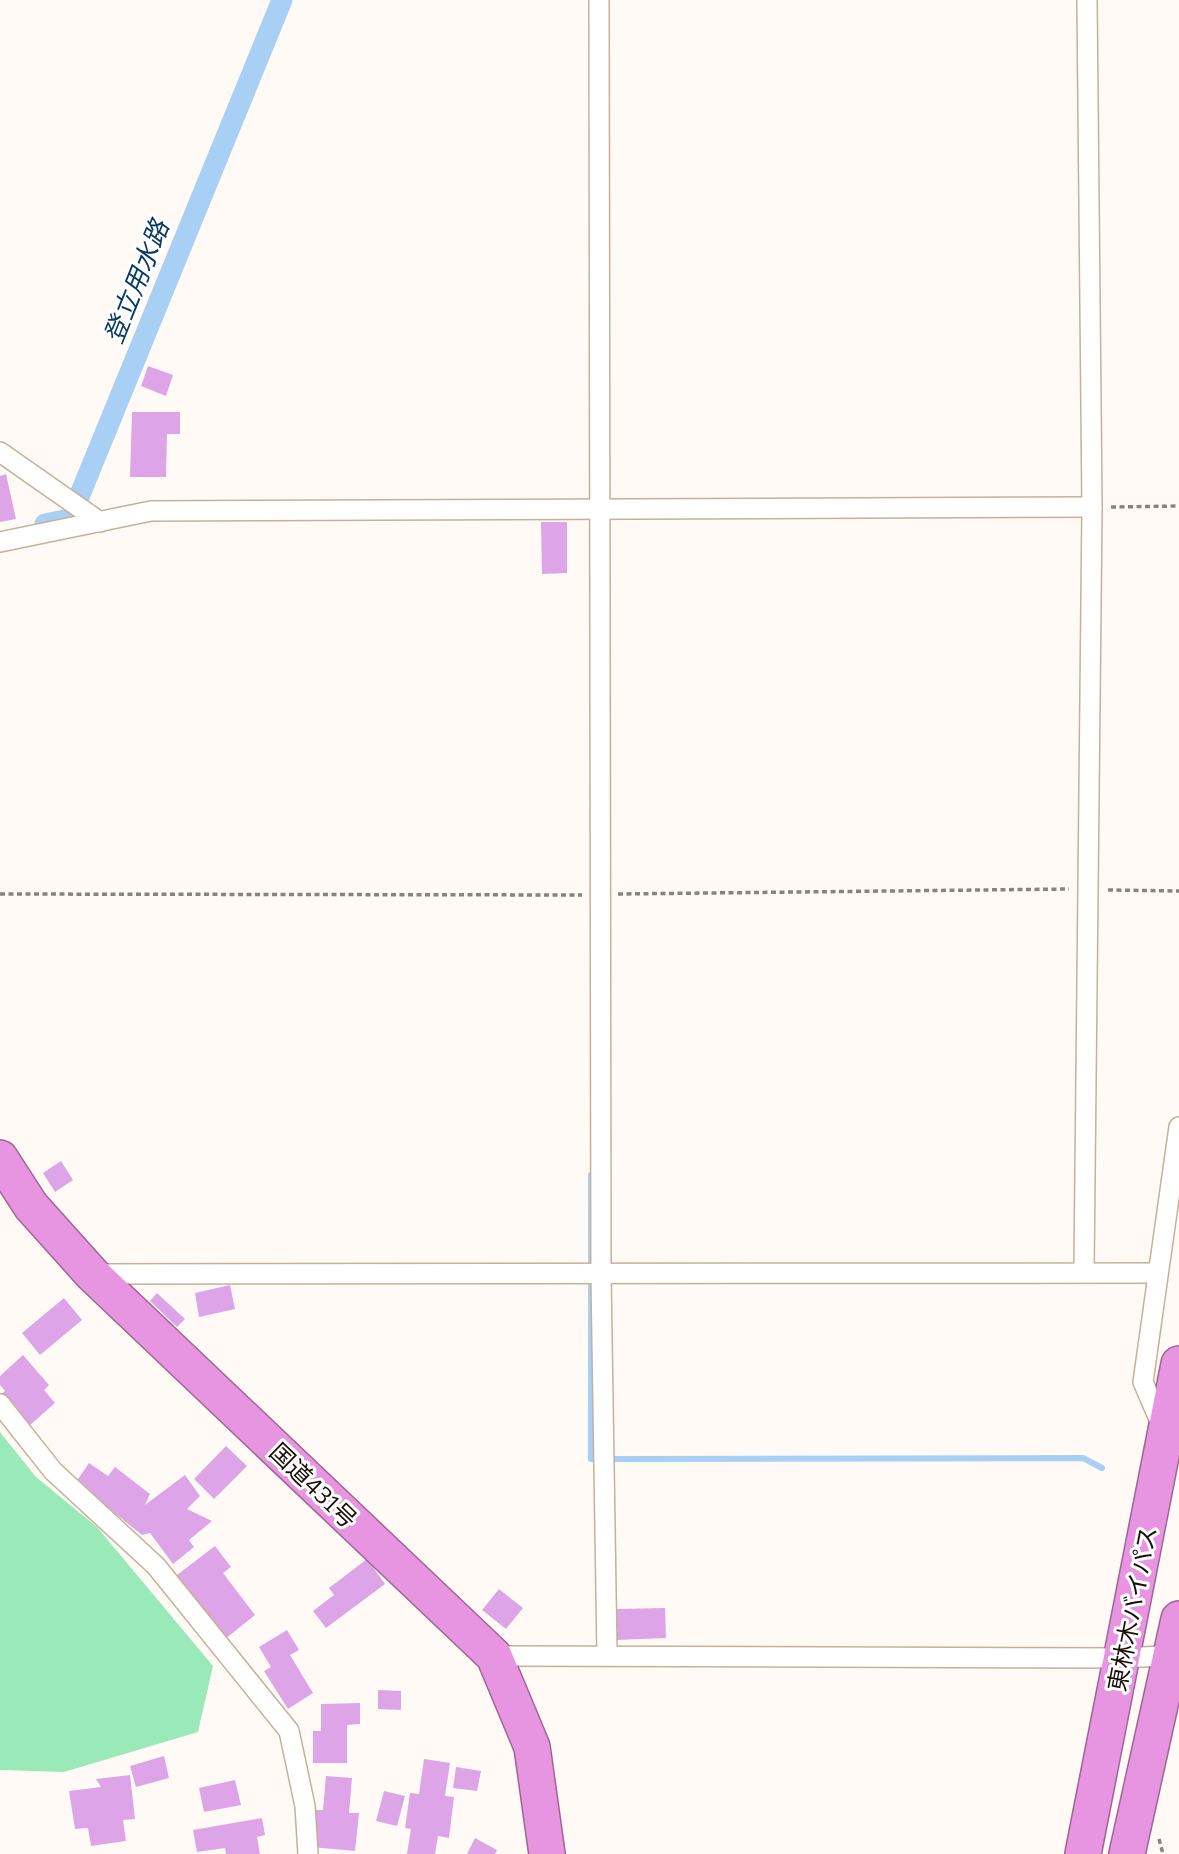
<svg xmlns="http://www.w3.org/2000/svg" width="1179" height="1854" viewBox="0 0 1179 1854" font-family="Bitter,'Noto Sans JP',serif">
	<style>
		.green { fill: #99eab8 }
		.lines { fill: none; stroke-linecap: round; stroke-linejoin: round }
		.stream { stroke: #a8cff4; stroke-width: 6 }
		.canal { stroke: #a8cff4; stroke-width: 21 }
		.building { fill: #dda5e8 }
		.street-casing { stroke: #c8b097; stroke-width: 22 }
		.highway-casing { stroke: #9f6694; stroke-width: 38 }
		.path { stroke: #8a837c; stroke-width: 3.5; stroke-dasharray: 5 3.5; stroke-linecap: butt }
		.street { stroke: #fff; stroke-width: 19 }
		.highway { stroke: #e795e0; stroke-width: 35 }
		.labels { text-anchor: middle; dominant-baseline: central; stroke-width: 6; stroke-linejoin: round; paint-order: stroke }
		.street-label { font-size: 24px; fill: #180f07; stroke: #fff }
		.water-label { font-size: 26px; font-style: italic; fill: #093b62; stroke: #fff }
	</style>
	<rect width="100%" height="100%" fill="#fffaf5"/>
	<path class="green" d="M0 1432 36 1477 97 1527 213 1666 198 1732 64 1772 0 1770Z"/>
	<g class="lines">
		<path class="stream" d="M591 1175V1459L1083 1458 1102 1468"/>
		<path class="canal" d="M45 524 70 519 282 0"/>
	</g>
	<g class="building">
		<path d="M148 366 173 375 166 396 141 386Z"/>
		<path d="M132 412H180V434H167L166 477H130Z"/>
		<path d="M6 474 16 519 0 522V476Z"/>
		<path d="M541 522H567V573L542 574Z"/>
		<path d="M61 1161 73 1180 55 1192 43 1173Z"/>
		<path d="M230 1285 235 1309 199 1317 195 1293Z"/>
		<path d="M157 1293 185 1319 177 1327 150 1301Z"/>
		<path d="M64 1298 82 1320 40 1355 22 1333Z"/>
		<path d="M23 1355 49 1385 44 1390 55 1403 29 1426 1 1394 5 1391 0 1385V1376Z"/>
		<path d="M226 1446 247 1466 214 1499 194 1479Z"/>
		<path d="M89 1463 108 1476 115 1467 150 1494 145 1505 185 1475 200 1496 187 1509 212 1521 189 1540 194 1547 173 1564 150 1533 142 1535 76 1482Z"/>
		<path d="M215 1546 231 1567 223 1573 255 1615 225 1639 177 1575Z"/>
		<path d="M367 1559 385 1584 326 1628 313 1611 334 1595 329 1588Z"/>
		<path d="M499 1589 523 1608 506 1629 482 1610Z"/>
		<path d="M665 1608 666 1638 616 1640 615 1609Z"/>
		<path d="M287 1630 299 1650 290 1655 313 1693 288 1709 264 1671 271 1667 259 1647Z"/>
		<path d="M378 1690 401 1691V1710L378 1709Z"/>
		<path d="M360 1703V1724L347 1725V1763H313V1731H321V1704Z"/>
		<path d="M164 1756 169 1778 136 1787 130 1766Z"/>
		<path d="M424 1759 450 1763 445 1796 454 1797 449 1838 438 1836 435 1854H407L411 1829 405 1828 410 1793 419 1794Z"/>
		<path d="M456 1767 481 1771 477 1791 453 1788Z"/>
		<path d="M130 1775 135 1819 123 1820 126 1841 91 1846 88 1828 75 1829 69 1791 101 1787 96 1779Z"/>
		<path d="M326 1776 352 1778 349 1813H359L355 1851 311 1847 314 1810H323Z"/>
		<path d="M235 1780 241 1805 204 1812 199 1788Z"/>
		<path d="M384 1791 405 1796 397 1826 376 1821Z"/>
		<path d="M262 1818 265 1835 257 1837 260 1854H226L225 1848 197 1852 193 1830Z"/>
		<path d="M475 1838 497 1850 495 1854H467Z"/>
	</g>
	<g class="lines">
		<g class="street-casing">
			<g id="street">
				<path d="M599 0 601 1276 607 1655"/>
				<path d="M0 452 100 522"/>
				<path d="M0 542 151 511 1092 507"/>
				<path d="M1084 1270 1092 507 1087 0"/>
				<path d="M93 1274 1158 1273"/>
				<path d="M0 1404 53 1471 156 1566 289 1731 305 1806 308 1854"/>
				<path d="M1162 1426 1143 1382 1179 1127"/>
				<path d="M494 1656 1124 1658 1179 1655"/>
			</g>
		</g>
		<g class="highway-casing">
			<g id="highway">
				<path d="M0 1158 31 1206 92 1274 494 1656 532 1747 547 1854"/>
				<path d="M1083 1854 1179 1364"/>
				<path d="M1127 1854 1179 1619"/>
			</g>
		</g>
		<g class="path">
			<path d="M1111 507 1179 506"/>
			<path d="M1108 890 1179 891"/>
			<path d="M0 894 582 895"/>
			<path d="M618 894 1069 889"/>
			<path d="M1159 1839 1163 1854"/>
		</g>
		<use href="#street" class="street"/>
		<use href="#highway" class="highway"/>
	</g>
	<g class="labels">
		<g class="street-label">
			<text transform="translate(313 1486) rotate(44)">国道431号</text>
			<text transform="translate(1133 1609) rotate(-79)">東林木バイパス</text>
		</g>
		<g class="water-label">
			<text transform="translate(137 282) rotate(-68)">登立用水路</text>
		</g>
	</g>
</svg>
